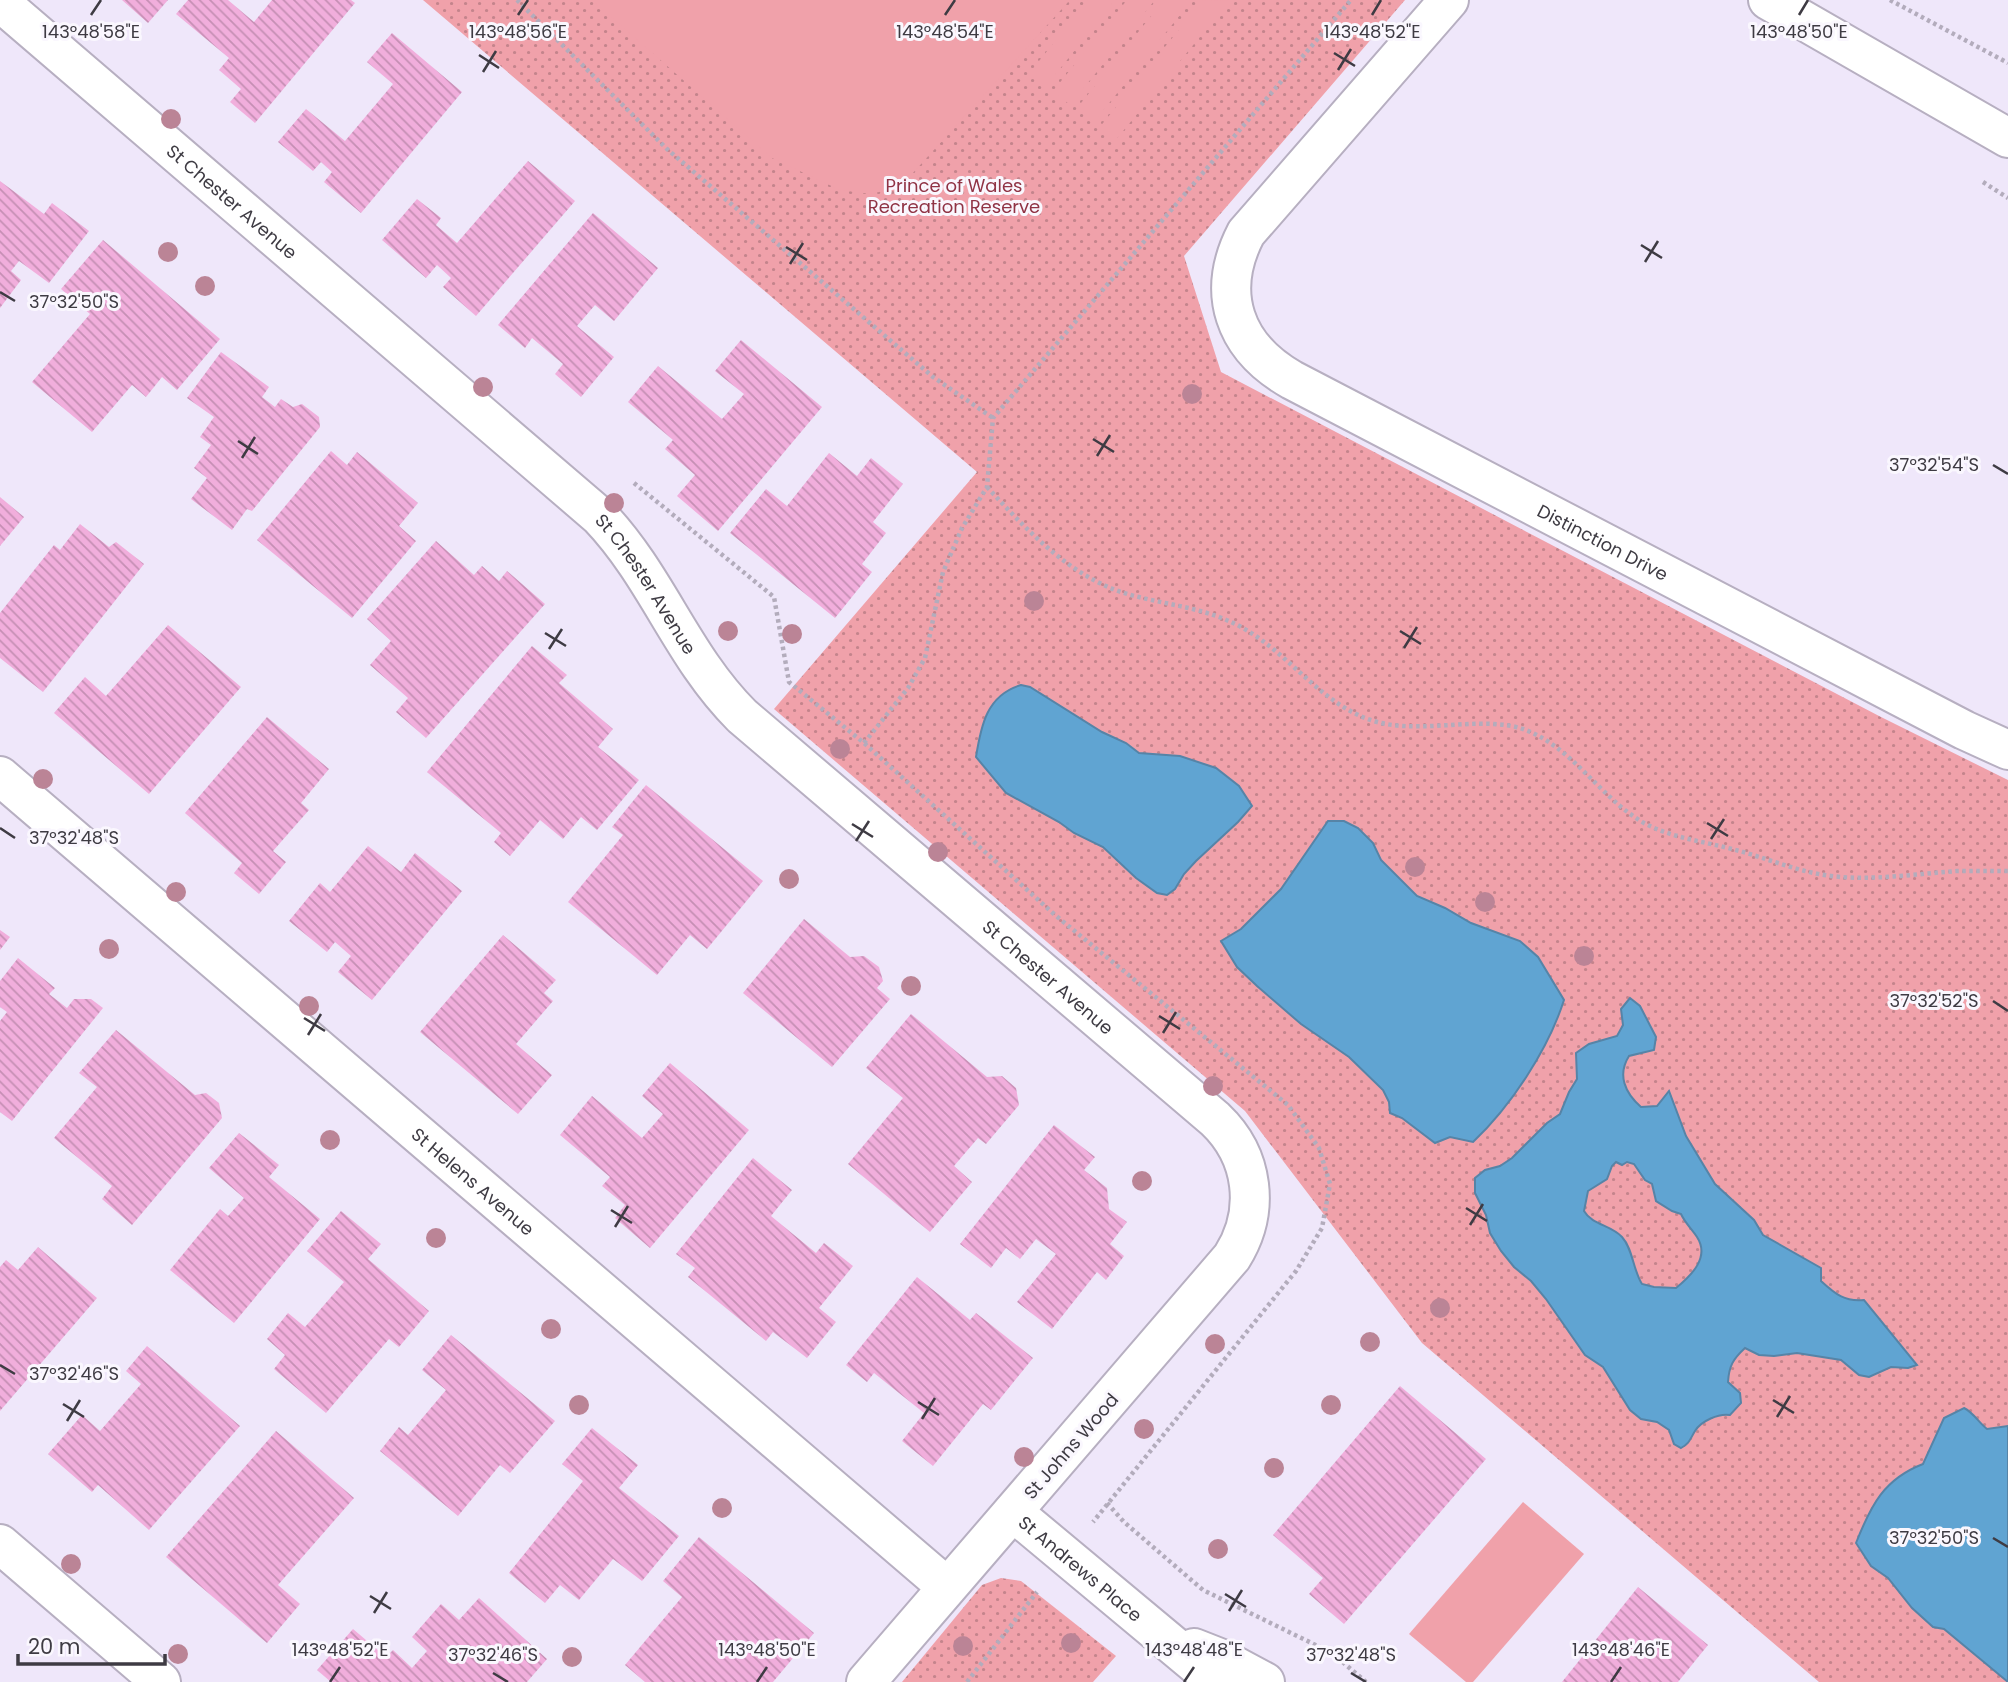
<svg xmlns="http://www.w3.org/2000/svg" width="2008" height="1682" viewBox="0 0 2008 1682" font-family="Poppins,sans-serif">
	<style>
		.grass { fill: url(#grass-dots) }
		.pitch { fill: #f0a1aa }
		.water { fill: #60a4d2; stroke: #5684a7; stroke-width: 2; fill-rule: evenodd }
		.building { fill: url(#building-back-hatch) }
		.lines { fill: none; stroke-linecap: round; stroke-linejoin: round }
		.minor-casing { stroke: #b7afc1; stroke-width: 42 }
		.path { stroke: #b3acbc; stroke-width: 4.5; stroke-dasharray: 3.5 3.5; stroke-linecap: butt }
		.minor { stroke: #fff; stroke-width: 38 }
		.tree { fill: #bb8496 }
		.ticks { fill: none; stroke: #3e3b43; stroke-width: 2.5 }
		.labels { text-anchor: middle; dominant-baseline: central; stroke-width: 6; stroke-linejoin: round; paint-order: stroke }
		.park-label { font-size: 18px; fill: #903345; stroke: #faf7fe }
		.street-label { font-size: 18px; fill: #3e3b43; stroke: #faf7fe }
		.ticks-label { font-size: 18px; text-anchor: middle; fill: #3e3b43; stroke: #faf7fe; stroke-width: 6; stroke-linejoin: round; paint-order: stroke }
	</style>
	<defs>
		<pattern id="grass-dots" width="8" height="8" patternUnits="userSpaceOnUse" patternTransform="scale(1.75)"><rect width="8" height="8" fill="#f0a1aa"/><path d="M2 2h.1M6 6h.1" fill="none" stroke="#c4848c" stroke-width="1.8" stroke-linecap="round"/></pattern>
		<pattern id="building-back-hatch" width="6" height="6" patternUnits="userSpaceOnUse" patternTransform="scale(1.75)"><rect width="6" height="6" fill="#f1aedc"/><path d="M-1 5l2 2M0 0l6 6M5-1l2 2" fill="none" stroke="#c58fb4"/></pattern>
	</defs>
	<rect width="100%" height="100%" fill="#efe7fa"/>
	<g class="grass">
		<path d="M423 0H1405L1184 256 1221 372 1881 717 2008 780V1682H1819L1422 1343 1245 1111 774 709 977 472Z"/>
		<path d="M1001 1578 1021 1581 1116 1656 1093 1682H902L982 1585Z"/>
	</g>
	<g class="pitch">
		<path d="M592 0H1070L912 174 891 189 871 194 840 190 772 158Z"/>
		<path d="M1088 0H1115L1047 85 1031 71Z"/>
		<path d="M1127 0H1155L1070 105 1053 91Z"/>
		<path d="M1164 0H1192L1094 122 1077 108Z"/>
		<path d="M1203 0 1229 1 1115 141 1099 128Z"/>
		<path d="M1523 1502 1584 1554 1473 1682H1466L1409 1634Z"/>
	</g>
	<g class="water">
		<path d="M1021 685 1030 687 1102 732 1126 743 1139 753 1180 756 1216 768 1239 786 1252 806 1238 822 1196 861 1184 874 1175 889 1167 895 1157 893 1136 878 1103 847 1074 833 1059 822 1006 793 976 757C981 725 987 695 1021 685Z"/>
		<path d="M1328 821H1344L1358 828 1373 843 1381 860 1417 896 1445 908 1471 923 1520 941 1538 957 1564 1000C1548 1050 1511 1106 1473 1142L1450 1137 1435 1143 1402 1118 1390 1113 1389 1102 1383 1090 1349 1057 1301 1024 1257 986 1237 967 1221 941 1241 929 1281 889Z"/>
		<path d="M1630 998 1640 1006 1656 1037 1654 1050 1629 1056C1617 1075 1625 1093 1641 1107L1657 1106 1669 1091 1686 1136 1715 1184 1754 1220 1763 1235 1821 1268V1281C1835 1294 1845 1302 1864 1300L1917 1365 1908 1368 1891 1367 1869 1377 1859 1375 1841 1360 1797 1353 1774 1356 1759 1355 1745 1348C1733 1359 1729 1366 1728 1382L1740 1393 1741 1403 1730 1415C1719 1413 1701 1421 1695 1431 1690 1439 1690 1443 1681 1448L1674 1444 1669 1430 1657 1422 1641 1419 1630 1410 1603 1367 1585 1355 1546 1299 1531 1281 1514 1267 1501 1251 1490 1233 1486 1215 1475 1193V1178L1485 1170 1500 1166 1512 1158 1547 1123 1560 1114 1569 1092 1577 1079 1576 1053 1589 1044 1617 1036 1623 1025 1621 1009ZM1616 1162 1622 1165 1627 1162 1634 1164 1645 1180 1652 1184 1656 1201 1672 1211 1681 1214C1685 1223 1692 1229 1697 1237 1710 1257 1692 1275 1676 1288L1654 1287 1642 1284C1633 1270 1633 1249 1622 1237 1611 1225 1592 1225 1584 1211L1588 1191 1607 1179 1612 1166Z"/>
		<path d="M1964 1408C1974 1413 1978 1422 1987 1429L2008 1426V1682L1944 1629 1933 1627 1912 1608 1888 1578 1871 1566 1856 1543C1871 1505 1884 1479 1923 1464L1944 1418Z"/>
	</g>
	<g class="building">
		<path d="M122 0H168L148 23Z"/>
		<path d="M188 0H228L254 22 272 0H351L355 3 255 123 230 102 241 89 219 70 229 58 176 14Z"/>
		<path d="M392 33 462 92 361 213 324 182 332 172 321 162 313 171 278 142 306 109 345 141 393 84 367 62Z"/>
		<path d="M528 161 575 201 476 316 443 287 451 278 437 265 426 278 382 240 417 199 441 218 436 225 457 243Z"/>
		<path d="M0 181 44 214 52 203 89 231 49 283 19 261 11 271 21 280 0 308Z"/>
		<path d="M593 213 658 268 614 321 595 305 577 326 614 357 581 397 555 374 563 364 532 338 525 348 498 325Z"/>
		<path d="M103 240 220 339 177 390 162 377 146 397 132 385 92 432 32 382 90 314 61 289Z"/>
		<path d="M741 340 822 407 718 531 677 496 695 475 665 449 673 440 628 402 658 366 722 419 744 394 715 371Z"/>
		<path d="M221 352 269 387 262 397 275 407 281 399 293 407 302 404 319 417 320 427 252 511 247 509 232 530 191 499 207 478 194 468 211 445 200 437 214 417 187 398Z"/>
		<path d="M331 451 347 465 357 452 418 503 399 526 416 541 352 618 257 540Z"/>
		<path d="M829 453 857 476 871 458 903 484 873 522 886 533 862 564 872 572 835 618 730 533 766 489 787 506Z"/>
		<path d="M0 497 24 517 0 546Z"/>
		<path d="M80 524 109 547 116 542 144 564 43 692 0 658V613L54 545 60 550Z"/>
		<path d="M436 541 474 575 482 566 499 581 507 571 545 604 426 738 396 712 408 698 370 665 391 641 367 619Z"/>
		<path d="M168 625 241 687 149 794 54 713 85 677 106 696Z"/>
		<path d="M532 646 567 675 559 683 613 729 598 747 639 780 597 830 581 817 563 839 540 820 510 856 494 842 501 833 427 772Z"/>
		<path d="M267 717 329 769 301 803 309 810 273 851 286 862 259 894 234 873 242 863 185 813Z"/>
		<path d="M646 785 763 881 707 949 690 935 657 975 568 902 623 835 612 827Z"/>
		<path d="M368 846 401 872 415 853 462 891 372 1000 338 972 351 956 335 942 327 952 289 921 320 883 330 892Z"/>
		<path d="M804 919 850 957 864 956 879 967 883 981 877 988 890 999 832 1067 743 993Z"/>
		<path d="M0 930 10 937 0 950Z"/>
		<path d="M503 935 556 980 544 993 553 1001 516 1044 552 1075 518 1114 420 1032Z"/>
		<path d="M18 958 55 988 49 994 67 1008 74 999H91L103 1008 12 1121 0 1112V1021L7 1012 0 1007V981Z"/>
		<path d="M911 1014 987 1077 1002 1076 1016 1088 1019 1105 986 1144 978 1138 954 1166 972 1182 930 1232 848 1164 903 1098 866 1068Z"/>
		<path d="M116 1030 195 1095 206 1093 219 1103 222 1118 132 1225 102 1199 112 1186 54 1138 97 1087 79 1073Z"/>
		<path d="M670 1063 749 1130 650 1248 615 1218 625 1205 602 1186 610 1177 560 1135 592 1096 642 1138 663 1114 642 1096Z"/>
		<path d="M1054 1125 1095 1157 1084 1170 1107 1188 1109 1209 1127 1222 1110 1244 1124 1256 1106 1280 1097 1272 1052 1329 1017 1302 1056 1254 1036 1239 1020 1259 1006 1248 991 1268 960 1244Z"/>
		<path d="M239 1133 279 1165 269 1177 320 1219 234 1323 170 1270 220 1209 228 1216 244 1198 209 1168Z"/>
		<path d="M753 1158 792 1190 771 1216 816 1253 824 1243 853 1266 819 1308 836 1322 807 1358 773 1332 766 1341 688 1277 695 1268 676 1254Z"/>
		<path d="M341 1211 381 1244 368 1259 429 1311 399 1347 389 1339 326 1413 274 1369 285 1355 267 1339 288 1313 305 1327 344 1282 307 1251Z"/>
		<path d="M38 1247 97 1298 0 1411V1267L6 1260 18 1270Z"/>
		<path d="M917 1277 970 1320 976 1313 1033 1358 991 1410 983 1404 933 1466 902 1441 924 1413 874 1373 867 1382 846 1365Z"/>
		<path d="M451 1335 555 1421 510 1473 500 1465 458 1516 380 1451 399 1427 408 1435 446 1390 422 1370Z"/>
		<path d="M147 1346 240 1426 149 1530 98 1485 92 1492 48 1454 82 1415 100 1431 141 1384 126 1371Z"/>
		<path d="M1400 1386 1486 1459 1344 1624 1309 1594 1323 1578 1273 1535Z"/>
		<path d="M592 1428 638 1465 619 1488 679 1536 642 1581 613 1559 579 1600 560 1585 545 1603 509 1573 583 1481 562 1464Z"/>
		<path d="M276 1431 354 1498 278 1585 300 1604 267 1643 166 1557Z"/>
		<path d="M699 1537 814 1633 773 1682H645L625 1665 682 1597 663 1581Z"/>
		<path d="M1638 1587 1708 1645 1678 1682H1562Z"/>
		<path d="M479 1598 547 1659 527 1682H331L317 1670 353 1629 386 1657 393 1650 412 1668 427 1651 412 1637 441 1604 459 1620Z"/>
	</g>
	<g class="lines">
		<g class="minor-casing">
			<g id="minor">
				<path id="s1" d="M1449 0 1246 233C1215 293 1234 347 1292 380L1964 730 2008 750"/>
				<path d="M1768 0 2008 138"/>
				<path id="s2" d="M0 2 599 516C658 578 681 655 742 716L1215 1119C1254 1156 1261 1211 1232 1257L866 1682"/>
				<path id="s3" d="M0 776 947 1587"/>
				<path id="s4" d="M1013 1512 1217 1682"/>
				<path d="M0 1544 161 1682"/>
				<path d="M1194 1648 1222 1659 1265 1682"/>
			</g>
		</g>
		<g class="path">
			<path d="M517 0 667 149 933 377 993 418"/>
			<path d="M1890 0 2008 63"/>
			<path d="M1983 182 2008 198"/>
			<path d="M634 483 774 597 789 682 864 743 1055 915 1288 1105 1319 1148 1330 1184 1322 1228 1296 1271 1093 1522"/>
			<path d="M987 487C1025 528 1066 573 1121 592 1161 605 1203 606 1241 627 1293 655 1326 713 1386 724 1430 732 1484 716 1523 729 1572 746 1600 798 1644 823 1672 838 1702 841 1732 849 1764 857 1798 872 1831 876 1872 881 1915 874 1957 871 1974 871 1991 871 2008 871"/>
			<path d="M864 743 908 688 925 658 943 572 962 528 987 487 993 418 1351 0"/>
			<path d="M1107 1503 1124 1522 1203 1590 1332 1653 1366 1682"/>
			<path d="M967 1682 1037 1592"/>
		</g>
		<use href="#minor" class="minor"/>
	</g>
	<g class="tree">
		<circle cx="171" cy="119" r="10"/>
		<circle cx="168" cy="252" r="10"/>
		<circle cx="205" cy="286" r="10"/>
		<circle cx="483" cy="387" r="10"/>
		<circle cx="1192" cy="394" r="10"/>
		<circle cx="614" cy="503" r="10"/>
		<circle cx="1034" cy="601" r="10"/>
		<circle cx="728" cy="631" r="10"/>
		<circle cx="792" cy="634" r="10"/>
		<circle cx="840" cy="749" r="10"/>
		<circle cx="43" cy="779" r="10"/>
		<circle cx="938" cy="852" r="10"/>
		<circle cx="1415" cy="867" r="10"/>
		<circle cx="789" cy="879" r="10"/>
		<circle cx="176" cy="892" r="10"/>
		<circle cx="1485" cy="902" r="10"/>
		<circle cx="109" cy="949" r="10"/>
		<circle cx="1584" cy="956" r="10"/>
		<circle cx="911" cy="986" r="10"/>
		<circle cx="309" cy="1006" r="10"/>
		<circle cx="1213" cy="1086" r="10"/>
		<circle cx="330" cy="1140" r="10"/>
		<circle cx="1142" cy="1181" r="10"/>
		<circle cx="436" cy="1238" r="10"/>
		<circle cx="1440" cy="1308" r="10"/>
		<circle cx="551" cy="1329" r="10"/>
		<circle cx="1370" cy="1342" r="10"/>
		<circle cx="1215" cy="1344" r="10"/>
		<circle cx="579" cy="1405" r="10"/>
		<circle cx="1331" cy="1405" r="10"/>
		<circle cx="1144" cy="1429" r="10"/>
		<circle cx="1024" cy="1457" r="10"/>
		<circle cx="1274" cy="1468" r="10"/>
		<circle cx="722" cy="1508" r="10"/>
		<circle cx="1218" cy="1549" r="10"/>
		<circle cx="71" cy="1564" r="10"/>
		<circle cx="1071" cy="1643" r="10"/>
		<circle cx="963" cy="1646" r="10"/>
		<circle cx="178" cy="1654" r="10"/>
		<circle cx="572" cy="1657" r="10"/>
	</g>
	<path class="ticks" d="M91 15 101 0M518 15 528 0M945 15 955 0M1372 15 1381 0M1799 15 1808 0M1334 53 1355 66M479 55 499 68M1338 70 1351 49M483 72 496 51M1641 245 1662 258M786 247 807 260M1645 262 1658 241M790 264 803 243M0 292 15 301M1093 439 1114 452M238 441 258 454M1097 456 1110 435M242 458 255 437M1993 465 2008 474M1400 631 1421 644M545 633 566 646M1404 648 1417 627M549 649 562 629M1707 823 1728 836M852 824 873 837M0 828 15 838M1711 839 1724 819M856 841 869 821M1993 1001 2008 1011M1159 1016 1180 1029M304 1018 325 1031M1163 1033 1176 1012M308 1035 321 1014M1466 1208 1487 1221M611 1210 632 1223M1470 1225 1483 1204M615 1227 628 1206M0 1365 15 1374M1773 1400 1794 1413M918 1402 939 1415M63 1404 84 1417M1777 1417 1790 1396M922 1419 935 1398M67 1421 80 1400M1993 1538 2008 1547M1225 1594 1246 1607M370 1596 391 1609M1229 1611 1242 1590M374 1613 387 1592M493 1673 508 1682M1351 1673 1366 1682M330 1682 340 1667M757 1682 767 1667M1184 1682 1194 1667M1611 1682 1621 1667"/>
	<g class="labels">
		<g class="park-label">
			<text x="954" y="185">Prince of Wales<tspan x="954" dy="21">Recreation Reserve</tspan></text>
		</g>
		<g class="street-label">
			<text stroke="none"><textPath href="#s2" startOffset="306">St Chester Avenue</textPath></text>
			<text stroke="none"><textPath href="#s1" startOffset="833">Distinction Drive</textPath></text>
			<text stroke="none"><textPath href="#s2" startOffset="872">St Chester Avenue</textPath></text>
			<text stroke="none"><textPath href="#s2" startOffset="1438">St Chester Avenue</textPath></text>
			<text stroke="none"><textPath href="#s3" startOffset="623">St Helens Avenue</textPath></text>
			<text transform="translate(1071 1446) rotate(-49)">St Johns Wood</text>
			<text stroke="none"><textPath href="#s4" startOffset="88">St Andrews Place</textPath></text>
		</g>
	</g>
	<g class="ticks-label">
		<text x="91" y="38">143°48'58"E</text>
		<text x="518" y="38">143°48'56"E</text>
		<text x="945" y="38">143°48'54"E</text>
		<text x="1372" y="38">143°48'52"E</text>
		<text x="1799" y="38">143°48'50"E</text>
		<text x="74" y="308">37°32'50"S</text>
		<text x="1934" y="471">37°32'54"S</text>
		<text x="74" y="844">37°32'48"S</text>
		<text x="1934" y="1007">37°32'52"S</text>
		<text x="74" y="1380">37°32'46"S</text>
		<text x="1934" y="1544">37°32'50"S</text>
		<text x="340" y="1656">143°48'52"E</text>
		<text x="767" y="1656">143°48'50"E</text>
		<text x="1194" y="1656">143°48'48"E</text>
		<text x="1621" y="1656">143°48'46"E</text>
		<text x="493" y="1661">37°32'46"S</text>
		<text x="1351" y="1661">37°32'48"S</text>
	</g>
	<path d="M18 1654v10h147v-10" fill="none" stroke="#3e3b43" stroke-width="3.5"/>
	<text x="28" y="1654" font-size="21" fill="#3e3b43" stroke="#faf7fe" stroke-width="5" paint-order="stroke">20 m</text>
</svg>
